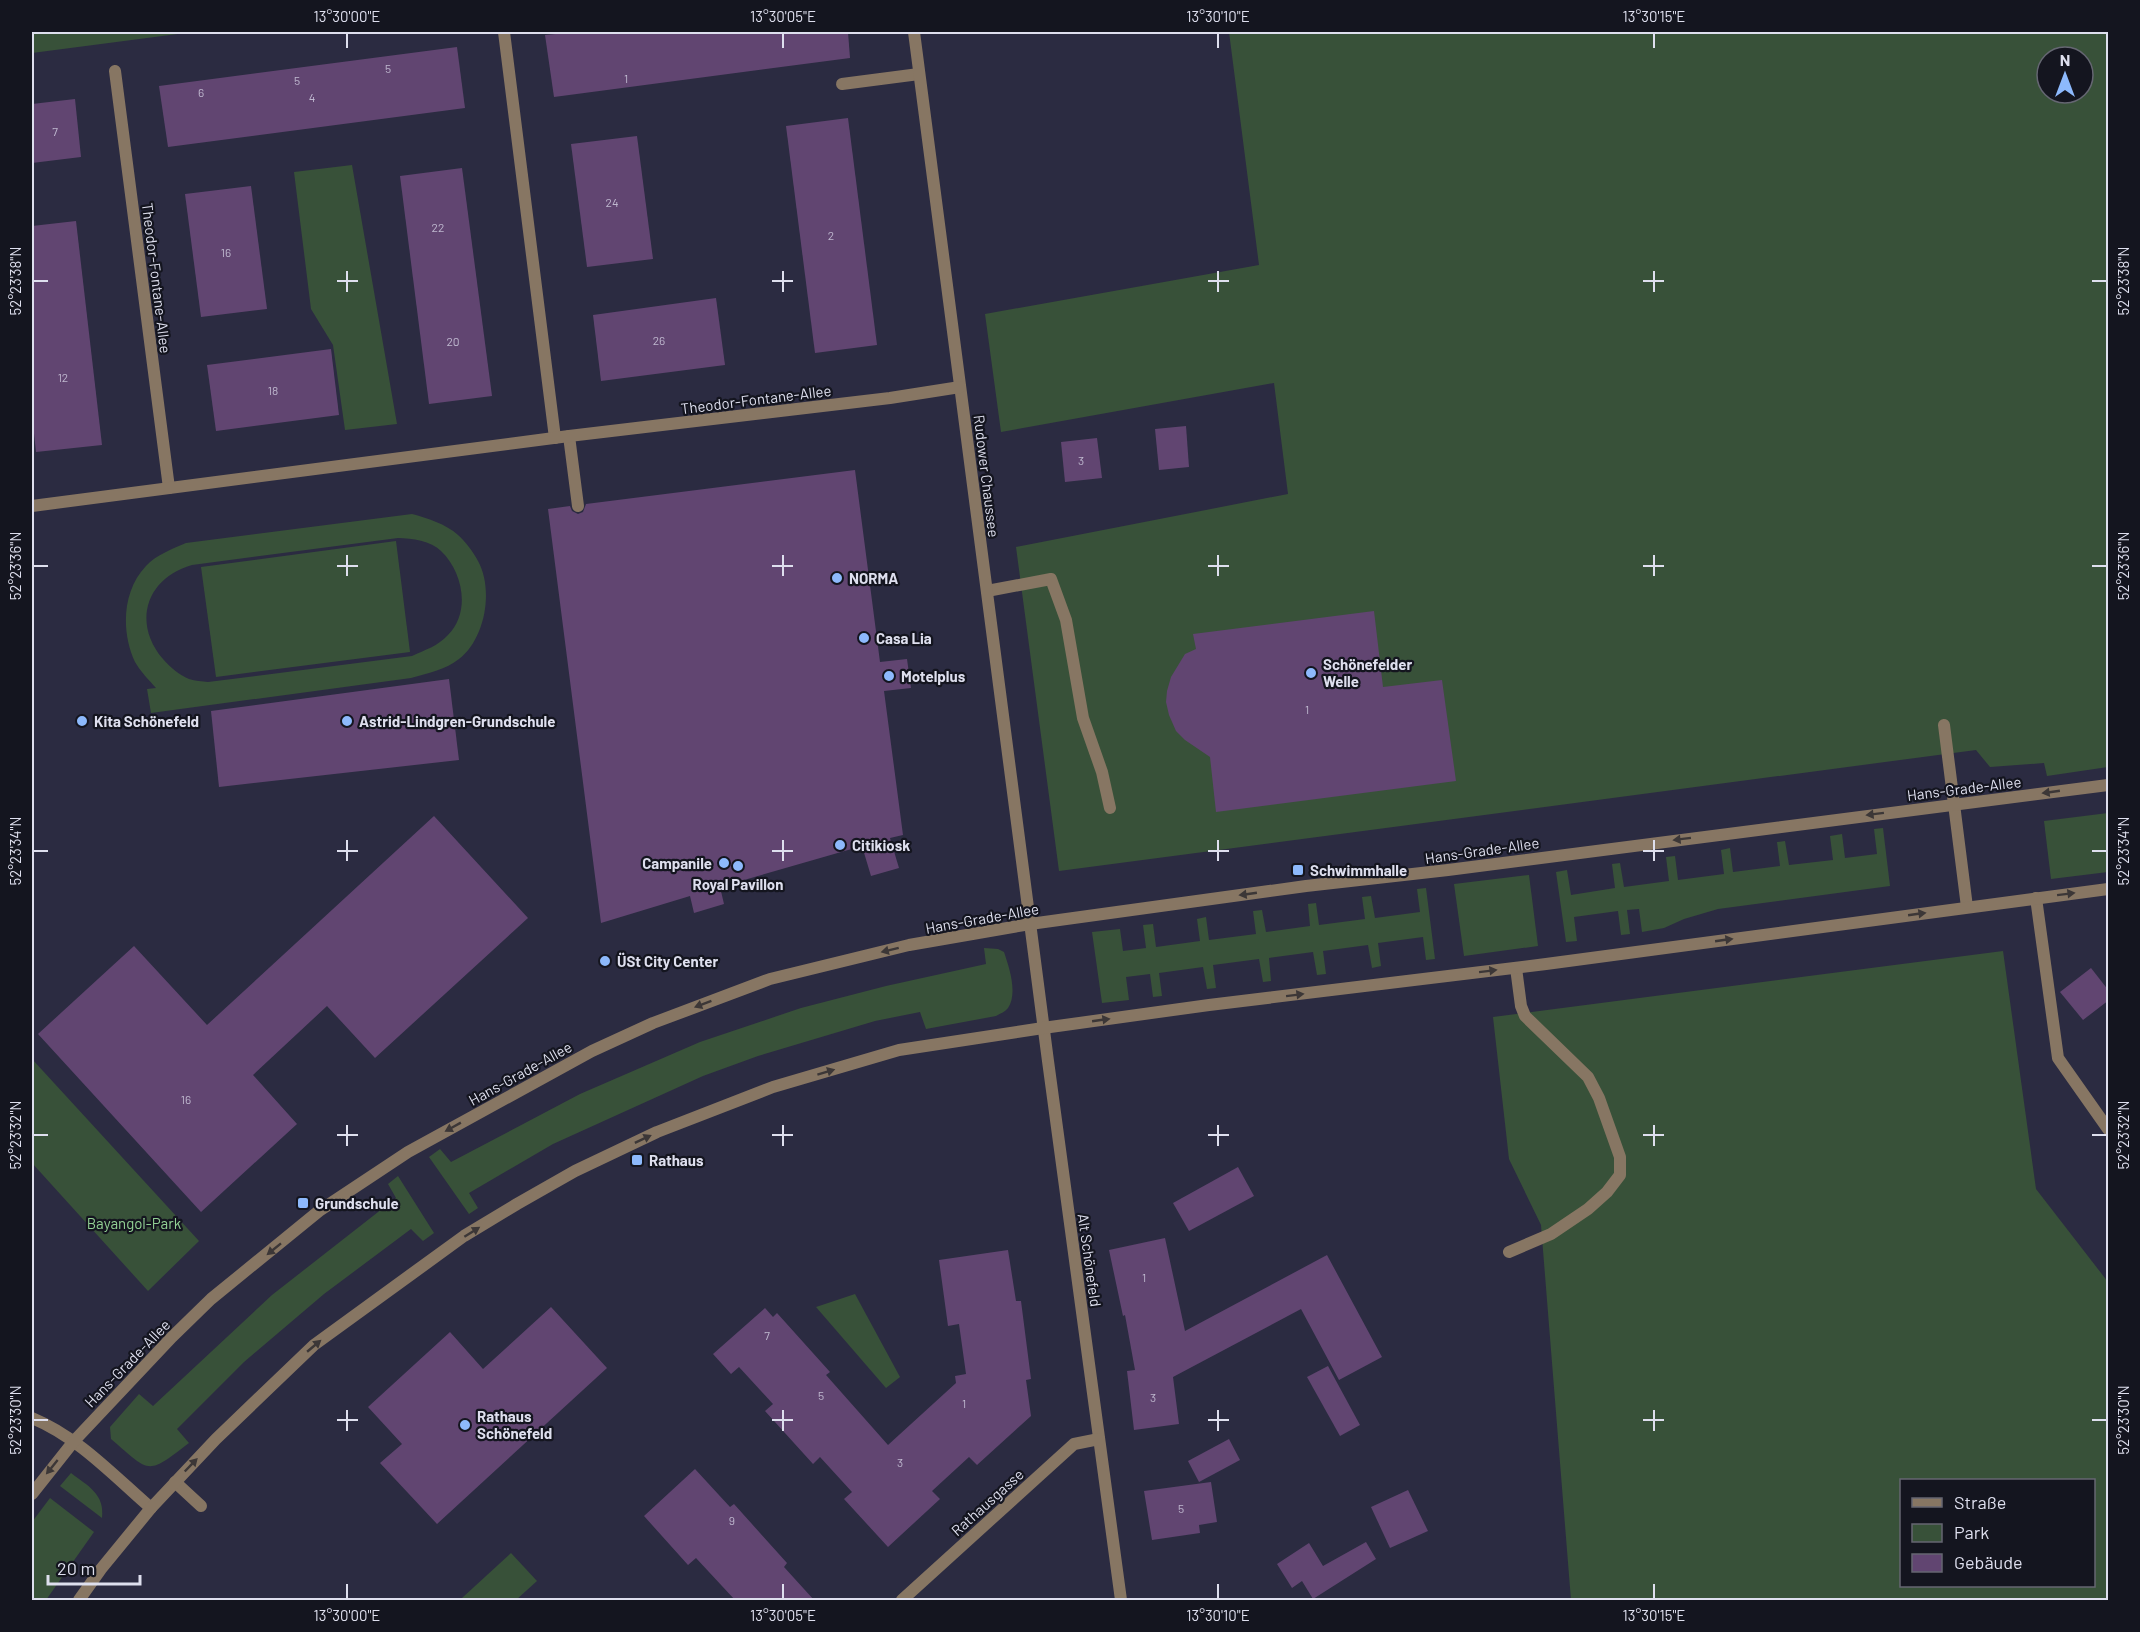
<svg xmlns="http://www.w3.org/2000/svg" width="2140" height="1632" viewBox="0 0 2140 1632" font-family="Barlow,sans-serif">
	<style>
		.green { fill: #385139; fill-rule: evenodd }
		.building { fill: #614571 }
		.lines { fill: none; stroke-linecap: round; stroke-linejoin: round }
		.service { stroke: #877663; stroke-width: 12 }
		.minor { stroke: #877663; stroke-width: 12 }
		.tertiary { stroke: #877663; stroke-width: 12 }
		.oneway { fill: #3c3737 }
		.ticks { fill: none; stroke: #dedfee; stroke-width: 2 }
		.poi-dot { fill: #8db9fc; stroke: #14151f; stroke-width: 2 }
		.labels { text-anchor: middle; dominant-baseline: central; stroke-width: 4.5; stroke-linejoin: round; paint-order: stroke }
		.number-label { font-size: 12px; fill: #bfb8cf }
		.street-label { font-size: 15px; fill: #dedfee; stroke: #14151f }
		.poi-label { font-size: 15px; font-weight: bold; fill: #dedfee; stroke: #14151f; text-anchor: start }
		.park-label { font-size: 15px; fill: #92d194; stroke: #14151f }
		.neatline { fill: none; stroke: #dedfee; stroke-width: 2 }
		.ticks-label { font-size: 15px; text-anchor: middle; fill: #dedfee }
	</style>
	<rect width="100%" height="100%" fill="#2b2b41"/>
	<g class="green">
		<path d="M32 32H193L32 53Z"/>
		<path d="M1229 32H2108V767L2047 776 2044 763 1990 767 1976 750 1059 871 1016 547 1288 494 1274 383 1001 432 985 314 1259 265ZM2047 57H2083V93H2047Z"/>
		<path d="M352 165 397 424 345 430 333 345 311 309 294 172Z"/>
		<path d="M412 514C427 518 446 524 458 535 465 541 474 553 478 561 494 590 485 639 459 659 445 670 428 673 411 678L151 713 147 689 156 688C149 680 140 671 135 662 121 632 122 591 146 566 156 555 172 549 186 543ZM398 538C412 538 431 541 441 551 463 572 471 612 448 635 438 646 425 650 412 656L208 682C202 681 195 681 189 679 179 675 170 667 163 659 132 623 146 578 192 565Z"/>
		<path d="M396 541 410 652 216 677 201 567Z"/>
		<path d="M2108 813V872L2051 879 2044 821Z"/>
		<path d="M1883 828 1890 886 1718 909 1684 919 1664 928 1642 932 1639 909 1627 910 1630 934 1621 935 1618 911 1574 917 1577 941 1566 942 1556 872 1567 870 1571 895 1615 888 1612 864 1620 863 1624 887 1669 881 1666 857 1675 856 1678 880 1724 874 1721 850 1730 848 1733 872 1780 866 1777 842 1785 841 1789 865 1833 860 1830 836 1842 834 1845 858 1877 854 1874 829Z"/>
		<path d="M1529 875 1538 946 1464 956 1454 884Z"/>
		<path d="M1426 888 1435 959 1426 960 1423 937 1378 943 1381 966 1372 968 1368 945 1323 951 1326 974 1317 975 1313 952 1269 958 1271 981 1263 982 1259 959 1213 965 1216 988 1207 989 1203 967 1159 973 1162 996 1153 997 1150 974 1126 977 1129 1000 1102 1003 1092 932 1120 929 1123 951 1146 948 1143 925 1153 924 1156 947 1200 941 1197 919 1206 917 1209 940 1256 934 1253 911 1262 910 1266 932 1310 926 1308 904 1316 903 1319 925 1365 919 1362 897 1371 896 1375 918 1420 912 1417 889Z"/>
		<path d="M984 948 998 949 1004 952C1009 967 1018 993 1008 1008 1005 1012 1001 1013 996 1016L926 1029 920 1012 875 1021 758 1056 703 1076 553 1144 469 1193 478 1208 469 1214 429 1157 440 1149 451 1162 580 1094 700 1042 801 1008 886 986 986 964Z"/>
		<path d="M2003 951 2036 1189 2108 1282V1600H1571L1541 1225 1509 1159 1493 1017ZM1902 1480H2094V1586H1902Z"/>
		<path d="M32 1059 199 1241 148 1291 32 1163Z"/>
		<path d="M398 1176 434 1233 423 1241 411 1229 324 1294 244 1362 177 1429 189 1443C146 1476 151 1473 111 1439L110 1427 139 1394 153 1406 272 1295 396 1198 388 1184Z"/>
		<path d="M855 1294 900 1377 886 1388 816 1307Z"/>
		<path d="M71 1473C88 1486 105 1494 102 1518L60 1486Z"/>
		<path d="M50 1498 94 1532 46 1600H32V1522Z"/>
		<path d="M511 1553 537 1581 516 1600H464L462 1598Z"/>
	</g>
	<g class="building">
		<path d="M576 32H848L850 58 554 97 545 35Z"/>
		<path d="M457 47 465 108 168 147 159 86Z"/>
		<path d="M75 99 81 157 32 163V104Z"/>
		<path d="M848 118 877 345 815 353 786 126Z"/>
		<path d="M637 136 653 259 587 267 571 144Z"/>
		<path d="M462 168 492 396 429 404 400 176Z"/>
		<path d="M251 186 267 309 201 317 185 194Z"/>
		<path d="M76 221 102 445 36 452 32 415V226Z"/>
		<path d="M716 298 725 365 601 381 593 315Z"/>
		<path d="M331 349 339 415 216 431 207 365Z"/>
		<path d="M1186 426 1189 467 1159 470 1155 429Z"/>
		<path d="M1097 438 1102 478 1065 482 1061 442Z"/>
		<path d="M855 470 880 662 907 659 911 688 884 691 903 835 890 838 899 868 871 876 862 846 720 887 724 904 694 913 690 896 601 923 548 509 570 506 572 511 578 514 583 512 586 504Z"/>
		<path d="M1374 611 1383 687 1442 680 1456 781 1216 812 1210 757 1185 740 1176 731 1169 715 1166 702 1167 691 1171 677 1185 654 1196 649 1193 634Z"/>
		<path d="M449 679 459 760 219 787 211 711Z"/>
		<path d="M434 816 528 918 375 1058 327 1006 253 1075 297 1124 201 1212 38 1034 134 946 207 1025Z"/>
		<path d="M2091 968 2109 991V1000L2083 1020 2060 992Z"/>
		<path d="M1238 1167 1254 1196 1189 1231 1173 1203Z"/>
		<path d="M1165 1238 1185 1331 1327 1255 1382 1357 1339 1380 1301 1309 1173 1377 1179 1424 1134 1430 1127 1371 1135 1370 1125 1315 1123 1316 1109 1250Z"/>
		<path d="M1008 1250 1016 1301H1021L1031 1379 1026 1380 1031 1416 977 1465 969 1457 932 1491 940 1499 888 1547 844 1499 852 1492 820 1457 813 1464 765 1411 773 1404 739 1367 731 1374 713 1354 765 1308 773 1317 777 1313 830 1372 826 1375 888 1445 956 1383 955 1376 966 1374 959 1324 948 1326 939 1260Z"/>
		<path d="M551 1307 607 1368 437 1524 380 1463 402 1444 368 1407 450 1332 483 1369Z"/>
		<path d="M1328 1366 1360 1425 1340 1436 1307 1377Z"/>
		<path d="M1229 1439 1240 1460 1199 1482 1188 1461Z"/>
		<path d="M695 1469 730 1507 734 1504 787 1563 784 1567 814 1600H735L696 1558 688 1565 644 1516Z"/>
		<path d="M1211 1482 1217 1522 1199 1525 1200 1533 1152 1540 1144 1491Z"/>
		<path d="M1408 1490 1428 1531 1390 1548 1371 1507Z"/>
		<path d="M1366 1542 1376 1559 1313 1599 1302 1581 1292 1588 1277 1564 1309 1543 1323 1566Z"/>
	</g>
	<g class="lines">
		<g class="service">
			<path d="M842 84 919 74"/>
			<path d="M569 436 578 506"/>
			<path d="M987 591 1051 579 1066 620 1083 718 1102 772 1110 808"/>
			<path d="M1944 725 1967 907"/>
			<path d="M2036 898 2058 1058 2108 1129"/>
			<path d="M1509 1252 1551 1234 1588 1209 1607 1192 1620 1175V1157L1599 1098 1588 1077 1525 1016 1521 1006 1516 968"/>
			<path d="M175 1482 201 1506"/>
		</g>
		<g class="minor">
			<path d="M504 32 555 438"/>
			<path d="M914 32 1048 1061 1121 1600"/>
			<path d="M115 71 169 488"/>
			<path d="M32 506 569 436 890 398 960 387"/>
			<path d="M32 1418C78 1437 113 1475 151 1508"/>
			<path d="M902 1600 1074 1444 1099 1439"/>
		</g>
		<g class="tertiary">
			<path d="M32 1494 74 1441 172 1337 211 1299 319 1211 408 1152 592 1051 653 1023 770 979 909 945 1030 924 1306 886 1448 870 2108 785"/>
			<path d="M79 1600 101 1569 151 1508 216 1439 314 1345 464 1236 517 1204 575 1171 657 1132 773 1087 899 1050 1043 1028 1209 1005 1546 964 2108 889"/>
		</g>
	</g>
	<defs><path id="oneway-solid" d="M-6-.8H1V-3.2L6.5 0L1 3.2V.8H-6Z" transform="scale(1.5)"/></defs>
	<g class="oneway">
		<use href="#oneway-solid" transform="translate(2051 792) rotate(172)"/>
		<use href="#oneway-solid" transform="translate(1875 814) rotate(173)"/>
		<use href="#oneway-solid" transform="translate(1682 839) rotate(173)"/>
		<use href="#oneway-solid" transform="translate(1248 894) rotate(172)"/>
		<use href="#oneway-solid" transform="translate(2066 894) rotate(-7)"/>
		<use href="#oneway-solid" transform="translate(1917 914) rotate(-8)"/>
		<use href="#oneway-solid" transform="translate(1724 940) rotate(-8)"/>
		<use href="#oneway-solid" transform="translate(890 950) rotate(166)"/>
		<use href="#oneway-solid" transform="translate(1488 971) rotate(-7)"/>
		<use href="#oneway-solid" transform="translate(1295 995) rotate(-7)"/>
		<use href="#oneway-solid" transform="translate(703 1004) rotate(159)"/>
		<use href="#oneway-solid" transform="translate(1101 1020) rotate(-8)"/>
		<use href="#oneway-solid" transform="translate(826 1072) rotate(-17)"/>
		<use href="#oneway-solid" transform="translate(453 1127) rotate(151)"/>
		<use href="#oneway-solid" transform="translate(643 1139) rotate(-25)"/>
		<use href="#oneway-solid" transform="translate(472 1232) rotate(-32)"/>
		<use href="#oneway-solid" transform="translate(274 1249) rotate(141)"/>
		<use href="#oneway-solid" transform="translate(314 1346) rotate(-40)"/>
		<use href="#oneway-solid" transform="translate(191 1465) rotate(-46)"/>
		<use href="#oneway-solid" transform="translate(52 1467) rotate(129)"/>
	</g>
	<path class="ticks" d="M347 33V48M783 33V48M1218 33V48M1654 33V48M347 271V292M783 271V292M1218 271V292M1654 271V292M33 281H48M337 281H358M772 281H793M1208 281H1229M1643 281H1664M2092 281H2107M347 555V576M783 555V576M1218 555V576M1654 555V576M33 566H48M337 566H358M772 566H793M1208 566H1229M1643 566H1664M2092 566H2107M347 840V861M783 840V861M1218 840V861M1654 840V861M33 851H48M337 851H358M772 851H793M1208 851H1229M1643 851H1664M2092 851H2107M347 1125V1146M783 1125V1146M1218 1125V1146M1654 1125V1146M33 1135H48M337 1135H358M772 1135H793M1208 1135H1229M1643 1135H1664M2092 1135H2107M347 1410V1431M783 1410V1431M1218 1410V1431M1654 1410V1431M33 1420H48M337 1420H358M772 1420H793M1208 1420H1229M1643 1420H1664M2092 1420H2107M347 1584V1599M783 1584V1599M1218 1584V1599M1654 1584V1599"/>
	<g class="poi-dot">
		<circle cx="837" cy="578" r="6"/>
		<circle cx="864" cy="638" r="6"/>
		<circle cx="1311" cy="673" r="6"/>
		<circle cx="889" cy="676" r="6"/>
		<circle cx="82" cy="721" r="6"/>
		<circle cx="347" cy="721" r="6"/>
		<circle cx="840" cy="845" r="6"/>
		<circle cx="724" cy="863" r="6"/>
		<circle cx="738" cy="866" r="6"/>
		<rect x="1292" y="864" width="12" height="12" rx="3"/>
		<circle cx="605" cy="961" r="6"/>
		<rect x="631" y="1154" width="12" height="12" rx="3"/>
		<rect x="297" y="1197" width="12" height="12" rx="3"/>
		<circle cx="465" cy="1425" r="6"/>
	</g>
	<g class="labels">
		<g class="number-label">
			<text x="388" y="68">5</text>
			<text x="626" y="78">1</text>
			<text x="297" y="80">5</text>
			<text x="201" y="92">6</text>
			<text x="312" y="97">4</text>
			<text x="55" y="131">7</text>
			<text x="612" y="202">24</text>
			<text x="438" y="227">22</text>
			<text x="831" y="235">2</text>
			<text x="226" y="252">16</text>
			<text x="659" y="340">26</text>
			<text x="453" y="341">20</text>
			<text x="63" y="377">12</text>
			<text x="273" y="390">18</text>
			<text x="1081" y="460">3</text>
			<text x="1307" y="709">1</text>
			<text x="186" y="1099">16</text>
			<text x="1144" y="1277">1</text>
			<text x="767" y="1335">7</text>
			<text x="821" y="1395">5</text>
			<text x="1153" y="1397">3</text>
			<text x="964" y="1403">1</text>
			<text x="900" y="1462">3</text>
			<text x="1181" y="1508">5</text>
			<text x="732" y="1520">9</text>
		</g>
		<g class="street-label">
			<text transform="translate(157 278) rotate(83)">Theodor-Fontane-Allee</text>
			<text transform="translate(756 399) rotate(-7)">Theodor-Fontane-Allee</text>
			<text transform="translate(987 476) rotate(83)">Rudower Chaussee</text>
			<text transform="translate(1964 788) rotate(-7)">Hans-Grade-Allee</text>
			<text transform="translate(1482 850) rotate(-8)">Hans-Grade-Allee</text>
			<text transform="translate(982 918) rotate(-10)">Hans-Grade-Allee</text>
			<text transform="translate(520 1073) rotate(-29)">Hans-Grade-Allee</text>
			<text transform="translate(1090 1260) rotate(82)">Alt Schönefeld</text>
			<text transform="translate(127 1363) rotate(-46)">Hans-Grade-Allee</text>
			<text transform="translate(987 1502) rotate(-42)">Rathausgasse</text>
		</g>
		<g class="poi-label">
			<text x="849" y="578">NORMA</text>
			<text x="876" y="638">Casa Lia</text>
			<text x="1323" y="664">Schönefelder<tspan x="1323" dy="17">Welle</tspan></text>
			<text x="901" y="676">Motelplus</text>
			<text x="94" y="721">Kita Schönefeld</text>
			<text x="359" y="721">Astrid-Lindgren-Grundschule</text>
			<text x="852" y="845">Citikiosk</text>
			<text x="712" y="863" text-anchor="end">Campanile</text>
			<text x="1310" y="870">Schwimmhalle</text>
			<text x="738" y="884" text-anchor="middle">Royal Pavillon</text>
			<text x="617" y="961">ÜSt City Center</text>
			<text x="649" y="1160">Rathaus</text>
			<text x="315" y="1203">Grundschule</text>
			<text x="477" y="1416">Rathaus<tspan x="477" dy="17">Schönefeld</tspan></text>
		</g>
		<g class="park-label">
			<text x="134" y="1223">Bayangol-Park</text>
		</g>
	</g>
	<rect width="2140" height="1632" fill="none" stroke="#14151f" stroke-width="66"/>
	<rect x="1900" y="1479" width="195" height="108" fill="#14151f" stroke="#656672" stroke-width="1.5"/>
	<rect x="1912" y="1498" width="30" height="9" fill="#877663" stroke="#656672" stroke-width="1.5"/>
	<text x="1954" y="1509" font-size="18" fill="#dedfee">Straße</text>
	<rect x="1912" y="1524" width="30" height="18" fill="#385139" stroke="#656672" stroke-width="1.5"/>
	<text x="1954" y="1539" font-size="18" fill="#dedfee">Park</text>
	<rect x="1912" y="1554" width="30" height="18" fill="#614571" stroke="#656672" stroke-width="1.5"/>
	<text x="1954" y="1569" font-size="18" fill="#dedfee">Gebäude</text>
	<g transform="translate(2065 75)"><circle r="28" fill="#14151f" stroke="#656672" stroke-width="1.5"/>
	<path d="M0-4.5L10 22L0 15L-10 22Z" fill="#8db9fc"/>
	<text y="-9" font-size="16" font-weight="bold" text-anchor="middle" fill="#dedfee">N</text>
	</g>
	<path d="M48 1575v9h92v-9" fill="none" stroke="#dedfee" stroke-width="3"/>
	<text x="57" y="1575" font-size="18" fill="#dedfee" stroke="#14151f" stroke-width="4.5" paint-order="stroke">20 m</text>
	<rect x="33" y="33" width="2074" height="1566" class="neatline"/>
	<g class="ticks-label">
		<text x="347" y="22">13°30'00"E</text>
		<text x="783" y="22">13°30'05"E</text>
		<text x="1218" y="22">13°30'10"E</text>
		<text x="1654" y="22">13°30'15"E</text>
		<text transform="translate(16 281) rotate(-90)" y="5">52°23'38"N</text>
		<text transform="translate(2124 281) rotate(-90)" y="5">52°23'38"N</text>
		<text transform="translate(16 566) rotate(-90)" y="5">52°23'36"N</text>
		<text transform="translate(2124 566) rotate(-90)" y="5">52°23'36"N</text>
		<text transform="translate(16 851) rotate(-90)" y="5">52°23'34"N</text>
		<text transform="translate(2124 851) rotate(-90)" y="5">52°23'34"N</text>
		<text transform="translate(16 1135) rotate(-90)" y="5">52°23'32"N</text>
		<text transform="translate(2124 1135) rotate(-90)" y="5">52°23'32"N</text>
		<text transform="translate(16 1420) rotate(-90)" y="5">52°23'30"N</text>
		<text transform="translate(2124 1420) rotate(-90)" y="5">52°23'30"N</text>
		<text x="347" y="1621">13°30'00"E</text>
		<text x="783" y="1621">13°30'05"E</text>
		<text x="1218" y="1621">13°30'10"E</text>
		<text x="1654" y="1621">13°30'15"E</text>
	</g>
</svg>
